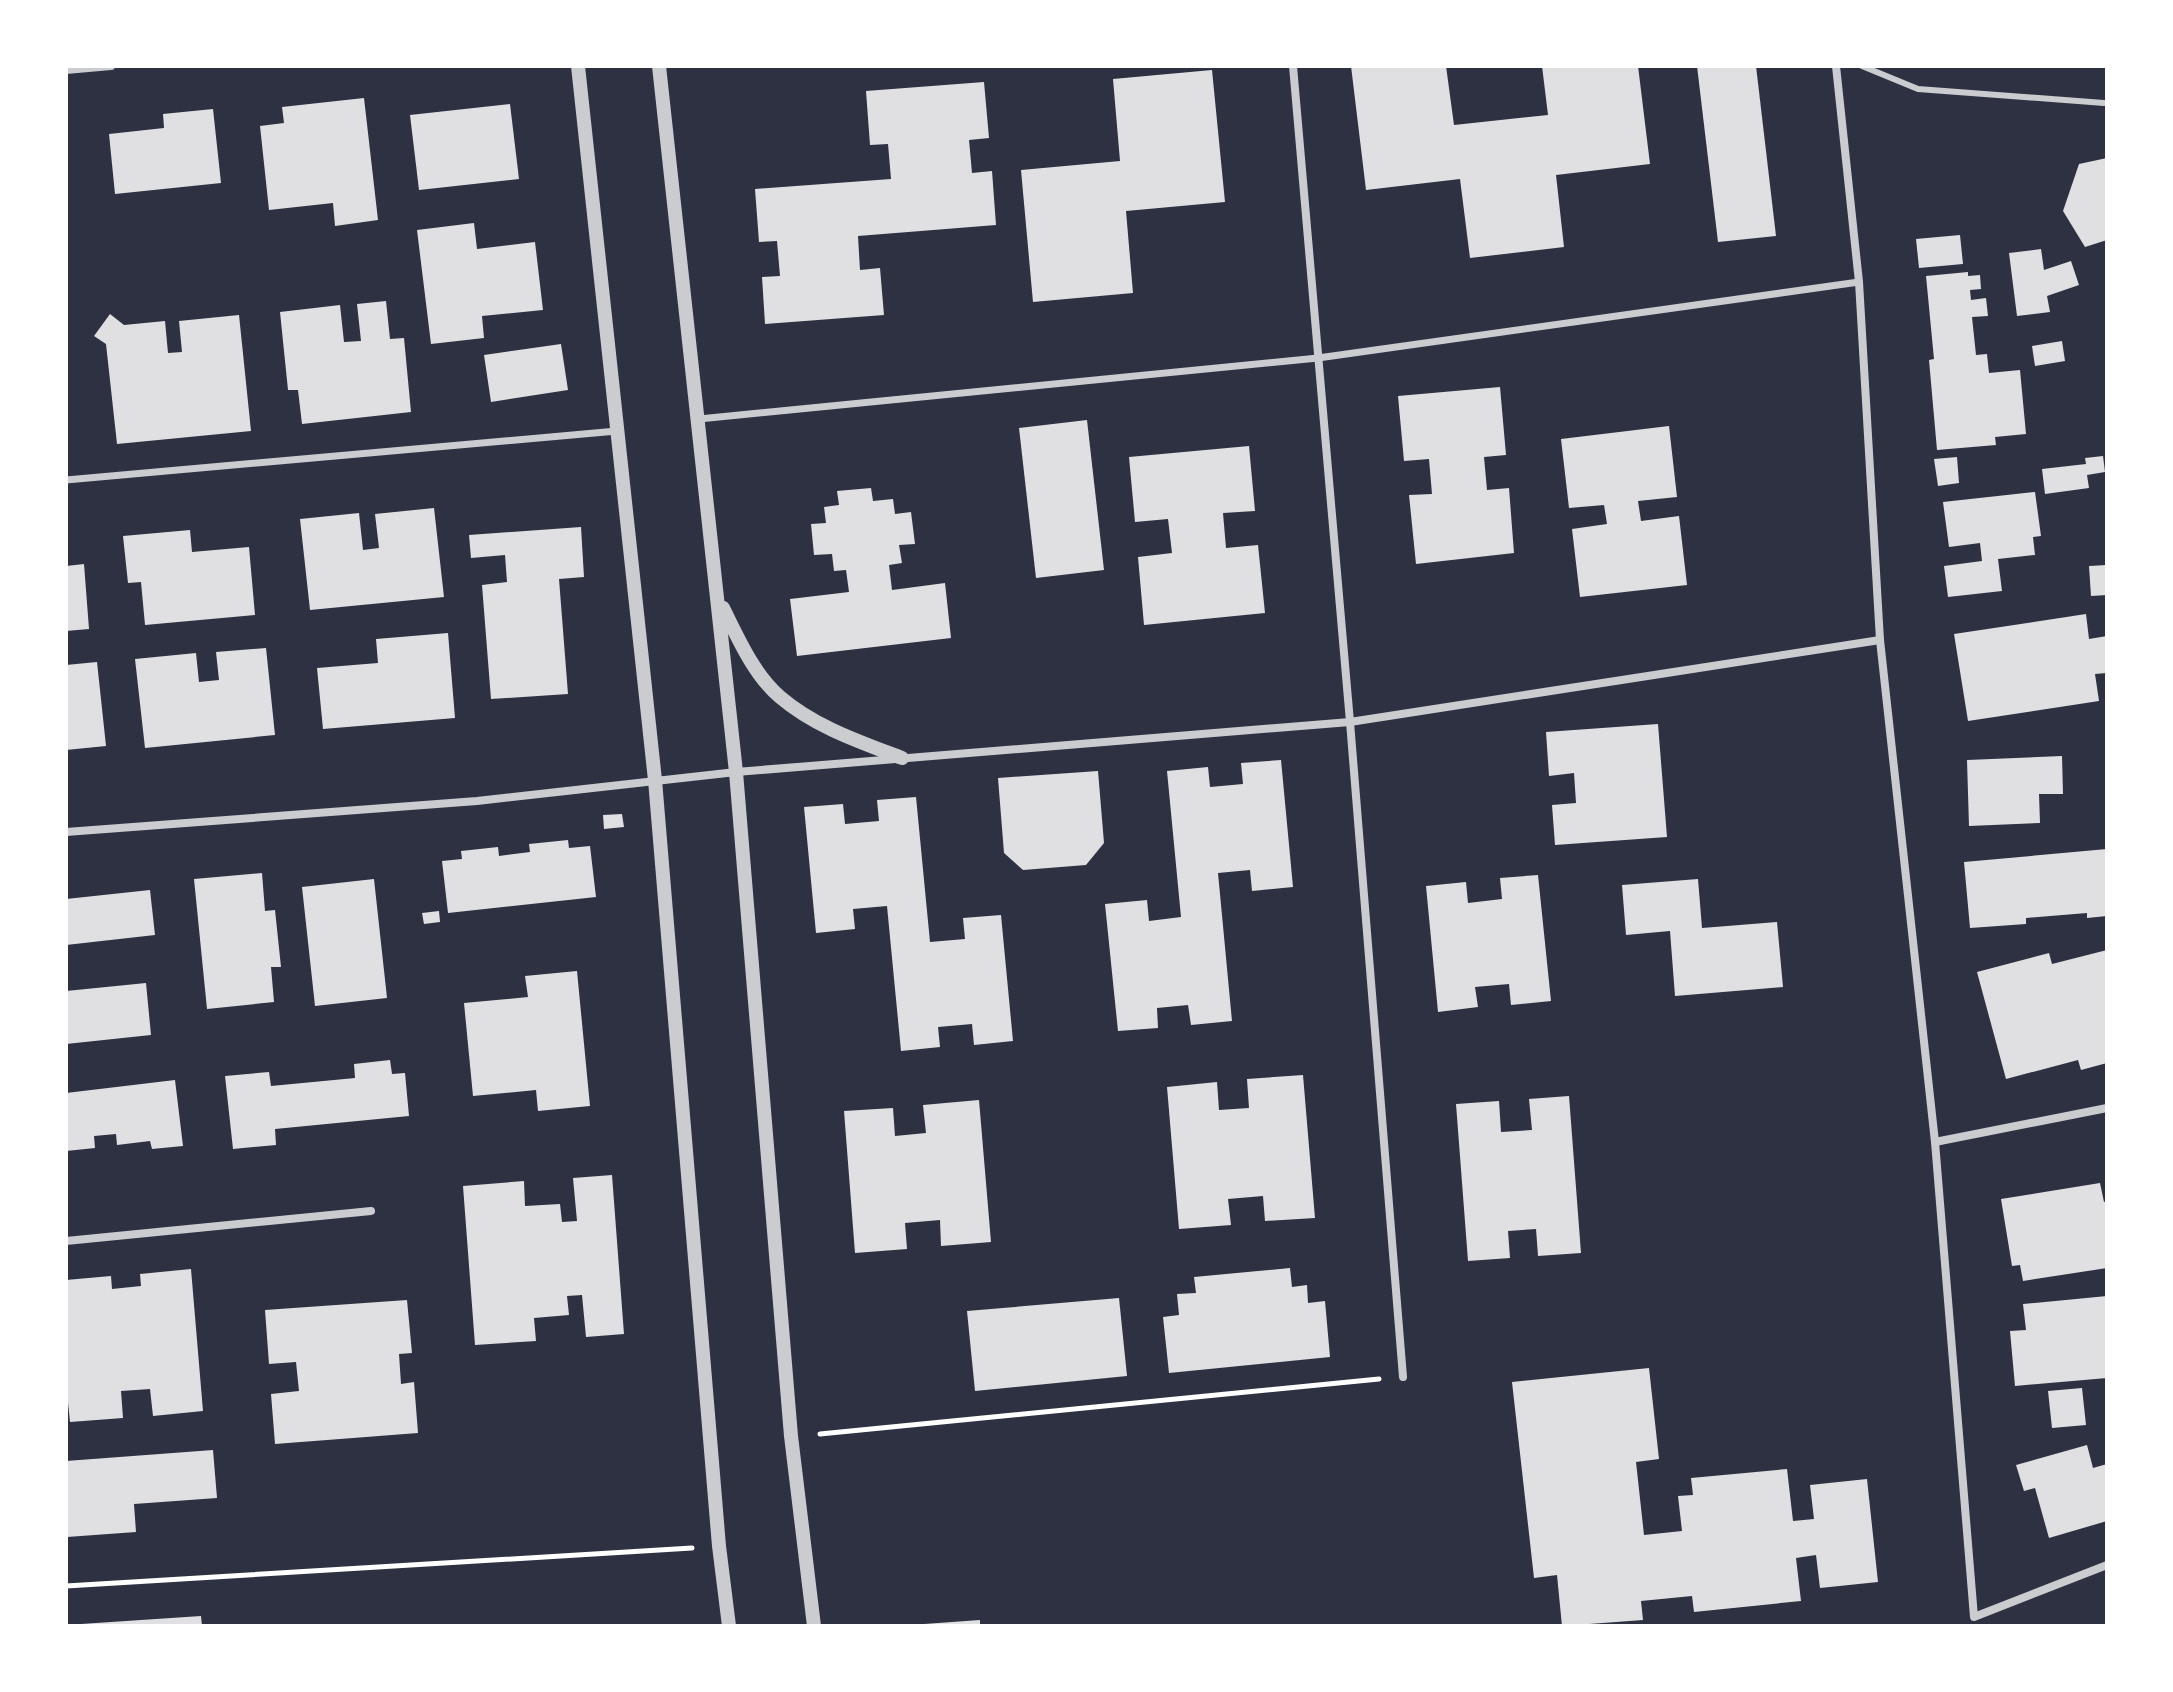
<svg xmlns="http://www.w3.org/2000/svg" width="2173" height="1692" viewBox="0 0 2173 1692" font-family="Jost,sans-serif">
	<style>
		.building { fill: #e0e0e3 }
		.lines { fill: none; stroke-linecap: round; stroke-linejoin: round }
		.path { stroke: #fff; stroke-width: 5 }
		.service { stroke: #caccd0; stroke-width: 6 }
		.pedestrian { stroke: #caccd0; stroke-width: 7 }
		.minor { stroke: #caccd0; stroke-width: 8 }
		.tertiary { stroke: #caccd0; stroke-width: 14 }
	</style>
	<rect width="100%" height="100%" fill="#2d3142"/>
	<g class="building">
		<path d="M1351 66H1446L1454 125 1548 115 1542 66H1638L1650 164 1556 175 1564 247 1470 258 1460 179 1366 190Z"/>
		<path d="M1697 66H1756L1776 236 1718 242Z"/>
		<path d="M1212 70 1225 202 1126 211 1133 293 1033 302 1021 170 1120 161 1113 79Z"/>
		<path d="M984 82 989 138 969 140 972 173 992 171 996 225 858 236 860 270 880 268 884 315 765 324 762 277 780 276 777 241 759 242 755 189 891 179 888 144 870 145 866 91Z"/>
		<path d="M364 98 378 220 335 226 333 203 269 210 260 126 284 123 282 107Z"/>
		<path d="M510 104 519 179 419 190 410 115Z"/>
		<path d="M213 109 221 183 115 194 109 134 164 128 163 114Z"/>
		<path d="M2107 158V240L2085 247 2063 211 2079 164Z"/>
		<path d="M474 223 477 249 535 242 543 310 482 316 484 338 431 344 417 230Z"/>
		<path d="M1960 235 1963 264 1919 268 1916 239Z"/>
		<path d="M2041 249 2044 270 2071 261 2079 285 2047 296 2050 312 2017 316 2009 253Z"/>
		<path d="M1968 272V276L1980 275 1981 289 1970 290 1971 300 1986 298 1988 316 1972 317 1976 355 1987 354 1989 373 2020 370 2026 434 1995 437 1996 445 1937 450 1929 360 1934 359 1926 276Z"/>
		<path d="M386 301 390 339 404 338 411 412 302 424 298 390H288L280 312 340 305 344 342 361 341 357 304Z"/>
		<path d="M110 314 124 325 165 321 168 353 182 352 179 321 239 315 251 431 117 444 106 344 94 336Z"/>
		<path d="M2062 341 2065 361 2035 366 2032 346Z"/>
		<path d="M561 344 568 390 491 402 484 355Z"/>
		<path d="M1500 387 1506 455 1484 457 1487 490 1509 488 1514 553 1416 564 1409 495 1432 494 1429 459 1404 461 1398 396Z"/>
		<path d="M1087 420 1104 570 1036 578 1019 428Z"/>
		<path d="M1669 426 1677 497 1638 501 1641 521 1679 516 1687 585 1580 597 1572 529 1607 524 1604 505 1569 508 1561 439Z"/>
		<path d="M1249 446 1255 511 1223 513 1226 548 1258 545 1265 613 1144 625 1138 557 1172 553 1168 519 1135 522 1129 457Z"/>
		<path d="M2103 456 2105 472 2087 475 2089 488 2045 494 2042 469 2086 464 2085 458Z"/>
		<path d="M1957 457 1959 483 1938 486 1934 459Z"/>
		<path d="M871 488 873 501 893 499 895 514 911 512 915 544 899 545 902 563 889 565 892 590 945 583 951 638 797 656 790 599 849 592 846 570 834 571 832 554 814 555 811 524 826 523 824 507 839 505 837 491Z"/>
		<path d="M2035 492 2041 536 2033 537 2035 555 1998 559 2002 591 1948 597 1944 566 1982 561 1980 543 1949 547 1943 502Z"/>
		<path d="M434 508 444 597 310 610 300 519 359 513 363 550 379 548 375 514Z"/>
		<path d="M581 527 584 577 559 579 568 694 491 699 482 585 507 582 505 555 471 558 469 535Z"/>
		<path d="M190 530 192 552 249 547 255 615 145 625 141 582 128 583 123 536Z"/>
		<path d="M84 564 89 629 66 631V566Z"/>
		<path d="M2107 565V595L2091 596 2089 566Z"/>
		<path d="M2086 614 2089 639 2107 636V673L2095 674 2099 701 1968 721 1954 634Z"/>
		<path d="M448 633 455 718 323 729 317 668 378 663 376 639Z"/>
		<path d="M266 648 275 735 145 748 135 659 196 653 199 682 219 680 216 652Z"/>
		<path d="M97 662 106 746 66 750V665Z"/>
		<path d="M1658 724 1667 837 1555 845 1552 805 1576 803 1574 773 1549 776 1546 732Z"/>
		<path d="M2062 756 2063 794H2039L2040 823 1969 826 1967 760Z"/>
		<path d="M1281 760 1293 887 1252 891 1250 870 1218 873 1232 1021 1191 1025 1188 1005 1157 1008 1158 1028 1118 1031 1105 904 1147 900 1149 921 1181 917 1167 771 1208 767 1210 787 1243 784 1241 763Z"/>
		<path d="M1098 771 1104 843 1086 865 1023 870 1004 853 998 778Z"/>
		<path d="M916 797 930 942 965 939 963 918 1001 915 1013 1041 974 1045 972 1024 938 1027 940 1047 901 1051 887 906 853 909 855 929 816 933 804 807 843 804 845 824 879 821 877 800Z"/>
		<path d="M622 814 624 827 604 829 603 815Z"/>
		<path d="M568 840 569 848 590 846 596 897 448 913 442 861 462 859 461 851 498 847 499 856 530 852 529 844Z"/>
		<path d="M2107 849V916L2087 918V913L2026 918V924L1970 928 1964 862Z"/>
		<path d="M262 873 265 911 275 910 281 967H271L274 1002 207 1009 194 879Z"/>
		<path d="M1538 875 1551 1001 1511 1005 1509 984 1475 987 1478 1007 1438 1012 1426 886 1466 882 1468 903 1502 899 1500 878Z"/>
		<path d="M374 879 387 998 315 1006 302 887Z"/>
		<path d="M1698 879 1702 928 1777 922 1783 987 1675 996 1670 931 1626 935 1622 885Z"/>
		<path d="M150 890 155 935 66 945V899Z"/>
		<path d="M439 911 440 922 424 924 422 913Z"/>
		<path d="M2107 950V1063L2081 1070 2078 1060 2006 1079 1977 972 2049 953 2052 964Z"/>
		<path d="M577 971 590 1106 538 1111 536 1090 473 1096 464 1003 528 997 525 976Z"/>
		<path d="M146 983 151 1035 66 1044V991Z"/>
		<path d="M390 1060 392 1074 405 1073 409 1116 275 1129 276 1145 233 1149 225 1076 269 1072 271 1086 355 1078 354 1064Z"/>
		<path d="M1303 1075 1315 1218 1265 1221 1263 1196 1228 1199 1231 1225 1179 1229 1167 1087 1217 1082 1219 1110 1249 1108 1247 1079Z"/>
		<path d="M175 1080 183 1146 152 1149 150 1141 117 1145 116 1134 94 1136 95 1148 66 1151V1093Z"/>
		<path d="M1569 1096 1581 1253 1538 1256 1536 1229 1508 1231 1510 1258 1468 1261 1456 1104 1499 1101 1501 1132 1532 1130 1529 1099Z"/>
		<path d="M979 1100 991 1242 941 1246 940 1220 905 1223 907 1249 855 1253 844 1111 893 1108 895 1136 926 1133 923 1105Z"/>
		<path d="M612 1175 624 1334 586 1337 582 1295 567 1296 569 1315 534 1318 536 1341 475 1345 463 1186 524 1181 525 1206 560 1204 562 1222 577 1221 573 1178Z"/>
		<path d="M2100 1183 2104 1202 2107 1201V1268L2023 1281 2020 1265 2012 1266 2001 1199Z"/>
		<path d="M1290 1268 1292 1287 1307 1285 1308 1303 1325 1301 1330 1357 1169 1373 1163 1317 1179 1315 1177 1294 1196 1293 1194 1277Z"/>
		<path d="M191 1269 203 1411 153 1416 150 1389 121 1391 123 1418 70 1422 66 1383V1280L111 1276 112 1289 141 1286 140 1274Z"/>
		<path d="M2107 1296V1378L2015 1386 2010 1331 2026 1330 2023 1304Z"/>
		<path d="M1119 1298 1127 1376 975 1391 967 1311Z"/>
		<path d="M407 1300 412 1353 399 1354 401 1384 414 1382 418 1433 275 1444 271 1394 299 1391 296 1362 269 1364 265 1310Z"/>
		<path d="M1649 1368 1659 1459 1636 1462 1644 1535 1682 1531 1678 1496 1693 1495 1691 1478 1787 1469 1793 1521 1814 1519 1810 1485 1867 1479 1878 1582 1820 1588 1816 1555 1796 1558 1801 1601 1694 1612 1692 1596 1641 1601 1643 1620 1562 1626 1557 1575 1534 1578 1512 1382Z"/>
		<path d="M2082 1388 2086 1425 2052 1428 2048 1391Z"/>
		<path d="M2087 1445 2093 1468 2107 1464V1521L2049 1538 2035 1488 2024 1491 2016 1465Z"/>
		<path d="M213 1450 217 1498 134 1504 136 1532 67 1537 66 1461Z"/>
		<path d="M201 1616 202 1626H82L81 1624Z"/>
		<path d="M980 1620V1626H924V1624Z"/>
	</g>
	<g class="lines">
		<g class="path">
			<path d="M820 1434 1379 1379"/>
			<path d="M66 1586 692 1548"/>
		</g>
		<path class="service" d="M1862 66 1918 89 2104 103"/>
		<g class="pedestrian">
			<path d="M699 419 1318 358 1859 282"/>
			<path d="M66 480 617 431"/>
		</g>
		<g class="minor">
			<path d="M1293 66 1350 722 1403 1377"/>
			<path d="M1836 66 1859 282 1880 640 1935 1142 1974 1617 2107 1565"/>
			<path d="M66 70 111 66"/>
			<path d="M66 832 477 801 736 772 1350 722 1880 640"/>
			<path d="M1935 1142 2107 1108"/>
			<path d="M66 1241 371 1211"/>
		</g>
		<g class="tertiary">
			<path d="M578 66 655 780 719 1546 729 1626"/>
			<path d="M659 66 736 772 791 1436 814 1626"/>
			<path d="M723 608C738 638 754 675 780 697 815 727 860 742 902 758"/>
		</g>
	</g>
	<rect width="2173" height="1692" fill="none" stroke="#ffffff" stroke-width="136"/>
</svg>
